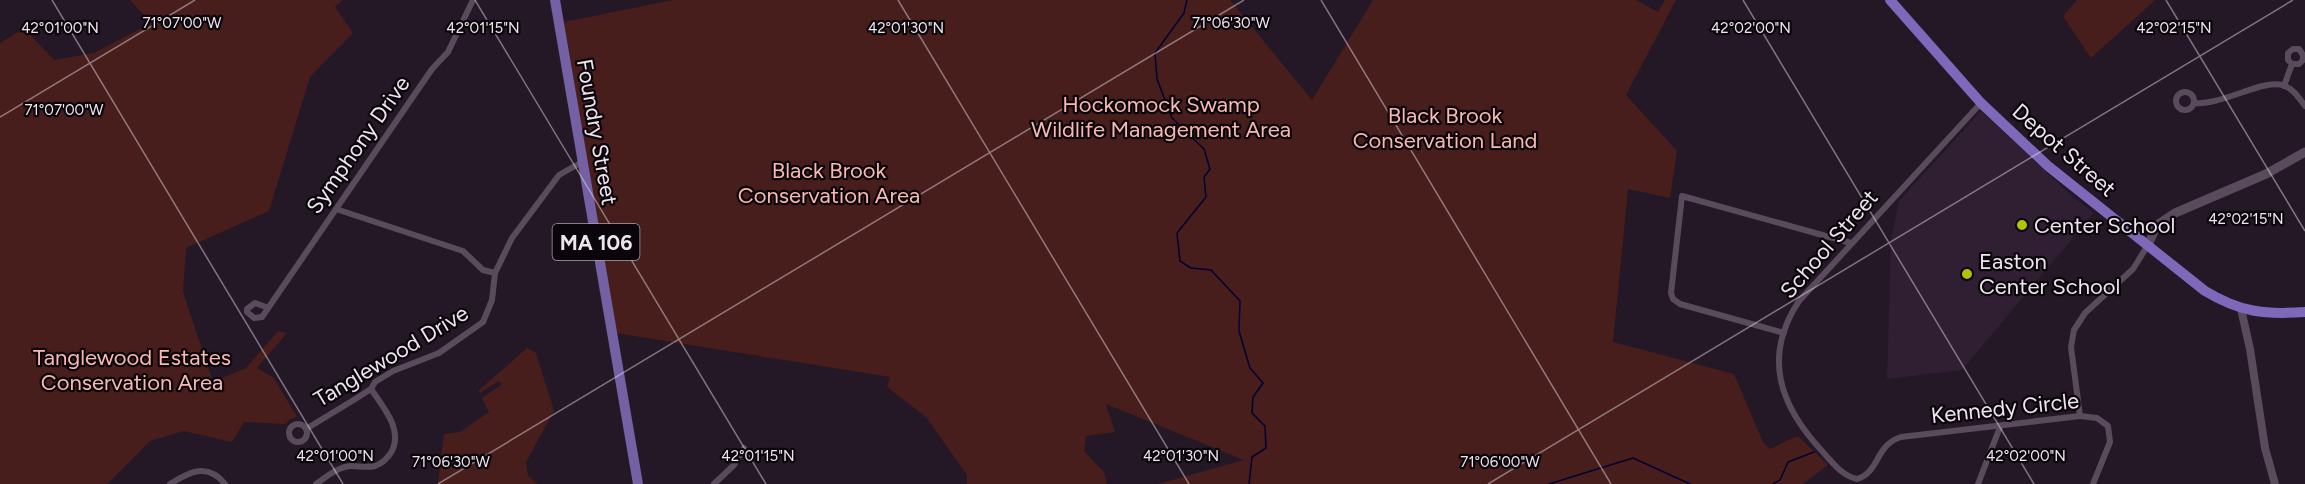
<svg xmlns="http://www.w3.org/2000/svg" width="2305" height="484" viewBox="0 0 2305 484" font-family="Figtree,sans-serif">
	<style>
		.built { fill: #301e32 }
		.green { fill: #481e1c }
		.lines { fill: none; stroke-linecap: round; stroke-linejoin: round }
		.stream { stroke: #000133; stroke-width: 1.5 }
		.minor { stroke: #5a4b5c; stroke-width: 6 }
		.tertiary { stroke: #5a4b5c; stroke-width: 8 }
		.secondary { stroke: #5a4b5c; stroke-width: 9 }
		.primary { stroke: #7461a3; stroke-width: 10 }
		.trunk { stroke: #7d68ba; stroke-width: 10 }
		.ticks { fill: none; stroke: #eee5ef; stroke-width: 1.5; stroke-opacity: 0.45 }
		.poi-dot { fill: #b0c500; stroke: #0a050a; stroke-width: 2 }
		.labels { text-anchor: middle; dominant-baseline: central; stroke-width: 4.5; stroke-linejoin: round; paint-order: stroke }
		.shield { fill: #0a050a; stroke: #aaa2aa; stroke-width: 1.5 }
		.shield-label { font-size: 21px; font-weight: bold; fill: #eee5ef }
		.park-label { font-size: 22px; fill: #fbb8b2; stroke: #0a050a }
		.street-label { font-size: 22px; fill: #eee5ef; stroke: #0a050a }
		.poi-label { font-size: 22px; fill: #eee5ef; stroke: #0a050a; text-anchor: start }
		.ticks-label { font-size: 15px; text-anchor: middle; fill: #eee5ef; stroke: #0a050a; stroke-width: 4.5; stroke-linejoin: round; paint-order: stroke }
	</style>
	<rect width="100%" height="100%" fill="#241726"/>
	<path class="built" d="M1981 111 2072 196 2094 213 1962 370 1887 379 1891 240 1899 201Z"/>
	<g class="green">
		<path d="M130 0H343L335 7 353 33 310 77 269 211 186 248 183 292 213 382 246 368 278 331 287 333 257 368 274 378 297 417 290 419 285 424 244 422 232 442 184 431 150 441 107 484H0V43L24 28 54 60 94 53 151 23Z"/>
		<path d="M673 0H1230L1312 100 1373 0H1636L1658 12 1665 0H1676L1626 95 1677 151 1670 198 1628 189 1613 342 1734 374 1763 442 1770 449 1795 437H1799L1828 465 1803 484H1158L1244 460 1106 404 1115 432 1086 436 1084 451 1104 472 1107 484H967V475L926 417 887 387 890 377 616 333 564 22Z"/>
		<path d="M2077 0H2155L2091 58 2063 16Z"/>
		<path d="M527 348 536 353 554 411 526 462 528 476 537 484H438L444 434 460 432 489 412 482 398 502 384 499 381 480 393 478 391Z"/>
	</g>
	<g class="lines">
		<g class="stream">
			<path d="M1187 0 1184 13 1155 53 1157 79 1172 118 1204 149 1210 169 1204 177 1206 197 1177 233 1180 261 1191 268 1211 270 1240 301 1239 331 1250 368 1263 383 1253 397 1252 413 1265 426 1266 448 1252 457 1249 484"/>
			<path d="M1549 484 1633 458 1690 484"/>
			<path d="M1773 484 1780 480 1788 462 1814 452"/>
		</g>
		<g class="minor">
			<path d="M2284 86 2292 64H2299L2303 60V55L2299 49H2293L2288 53V60L2292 64"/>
			<circle cx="2185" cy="101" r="9"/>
			<path d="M1981 103 1799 301C1762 357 1780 406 1822 451 1832 462 1841 475 1857 479 1880 472 1875 445 1901 437L2080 416 2097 418 2108 426 2110 442 2093 484"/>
			<path d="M2194 103C2222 106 2265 77 2285 86 2294 90 2299 98 2305 106"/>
			<path d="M336 209 463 251 483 270 495 273"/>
			<path d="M266 307 255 303 247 309V312L254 318 262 317 432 69 448 52 473 0"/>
			<path d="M1784 333 1680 304 1673 299 1671 293 1682 196 1851 243"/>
			<path d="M2080 416 2071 347 2074 330 2085 313 2133 269 2148 245"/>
			<circle cx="298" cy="433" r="9"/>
			<path d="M306 429 352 401 371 389 375 382 393 371 439 353 483 322 492 300 495 273 512 238 559 175 582 162"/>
			<path d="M170 484C189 472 207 462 225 484"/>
			<path d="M316 484C326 477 339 466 352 466 360 466 367 468 375 466 383 463 388 458 392 451 403 429 383 407 371 389"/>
			<path d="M714 484 734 465 744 448"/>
			<path d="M1978 484 2000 427"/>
		</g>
		<path class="tertiary" d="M2241 309 2250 349 2265 448 2275 484"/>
		<path class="secondary" d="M2148 245 2157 225 2175 213 2266 174 2305 152"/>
		<path class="primary" d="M555 0 638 484"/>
		<path class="trunk" d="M1890 0 1981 103 2048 166 2205 291C2240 312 2264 315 2305 312"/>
	</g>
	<path class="ticks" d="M52 0 343 484M475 0 766 484M898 0 1189 484M1321 0 1611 484M1743 0 2034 484M2166 0 2305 231M0 117 195 0M438 484 1244 0M1488 484 2293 0"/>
	<g class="poi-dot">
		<circle cx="2022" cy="225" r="6"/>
		<circle cx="1967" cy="274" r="6"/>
	</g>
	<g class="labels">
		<rect class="shield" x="552.5" y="224" width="87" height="36" rx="4.5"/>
		<g class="shield-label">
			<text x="596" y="242">MA 106</text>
		</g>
		<g class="park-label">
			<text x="1161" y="104">Hockomock Swamp<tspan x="1161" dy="25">Wildlife Management Area</tspan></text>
			<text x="1445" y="115">Black Brook<tspan x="1445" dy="25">Conservation Land</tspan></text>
			<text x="829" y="170">Black Brook<tspan x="829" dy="25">Conservation Area</tspan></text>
			<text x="132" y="357">Tanglewood Estates<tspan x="132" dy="25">Conservation Area</tspan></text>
		</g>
		<g class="street-label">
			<text transform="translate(597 132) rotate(80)">Foundry Street</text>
			<text transform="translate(358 145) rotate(-55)">Symphony Drive</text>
			<text transform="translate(2064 150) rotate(41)">Depot Street</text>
			<text transform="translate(1829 244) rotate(-49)">School Street</text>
			<text transform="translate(391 356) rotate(-31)">Tanglewood Drive</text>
			<text transform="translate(2005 408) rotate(-6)">Kennedy Circle</text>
		</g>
		<g class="poi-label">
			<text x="2034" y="225">Center School</text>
			<text x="1979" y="261">Easton<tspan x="1979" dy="25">Center School</tspan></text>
		</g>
	</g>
	<g class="ticks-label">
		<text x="1231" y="28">71°06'30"W</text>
		<text x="182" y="28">71°07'00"W</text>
		<text x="1751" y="33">42°02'00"N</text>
		<text x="2174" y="33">42°02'15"N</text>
		<text x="60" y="33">42°01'00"N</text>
		<text x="483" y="33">42°01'15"N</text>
		<text x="906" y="33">42°01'30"N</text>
		<text x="64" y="115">71°07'00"W</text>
		<text x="2246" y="224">42°02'15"N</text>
		<text x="335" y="461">42°01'00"N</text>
		<text x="758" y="461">42°01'15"N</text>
		<text x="1181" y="461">42°01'30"N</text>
		<text x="2026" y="461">42°02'00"N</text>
		<text x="451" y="467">71°06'30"W</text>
		<text x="1500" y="467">71°06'00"W</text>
	</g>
</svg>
